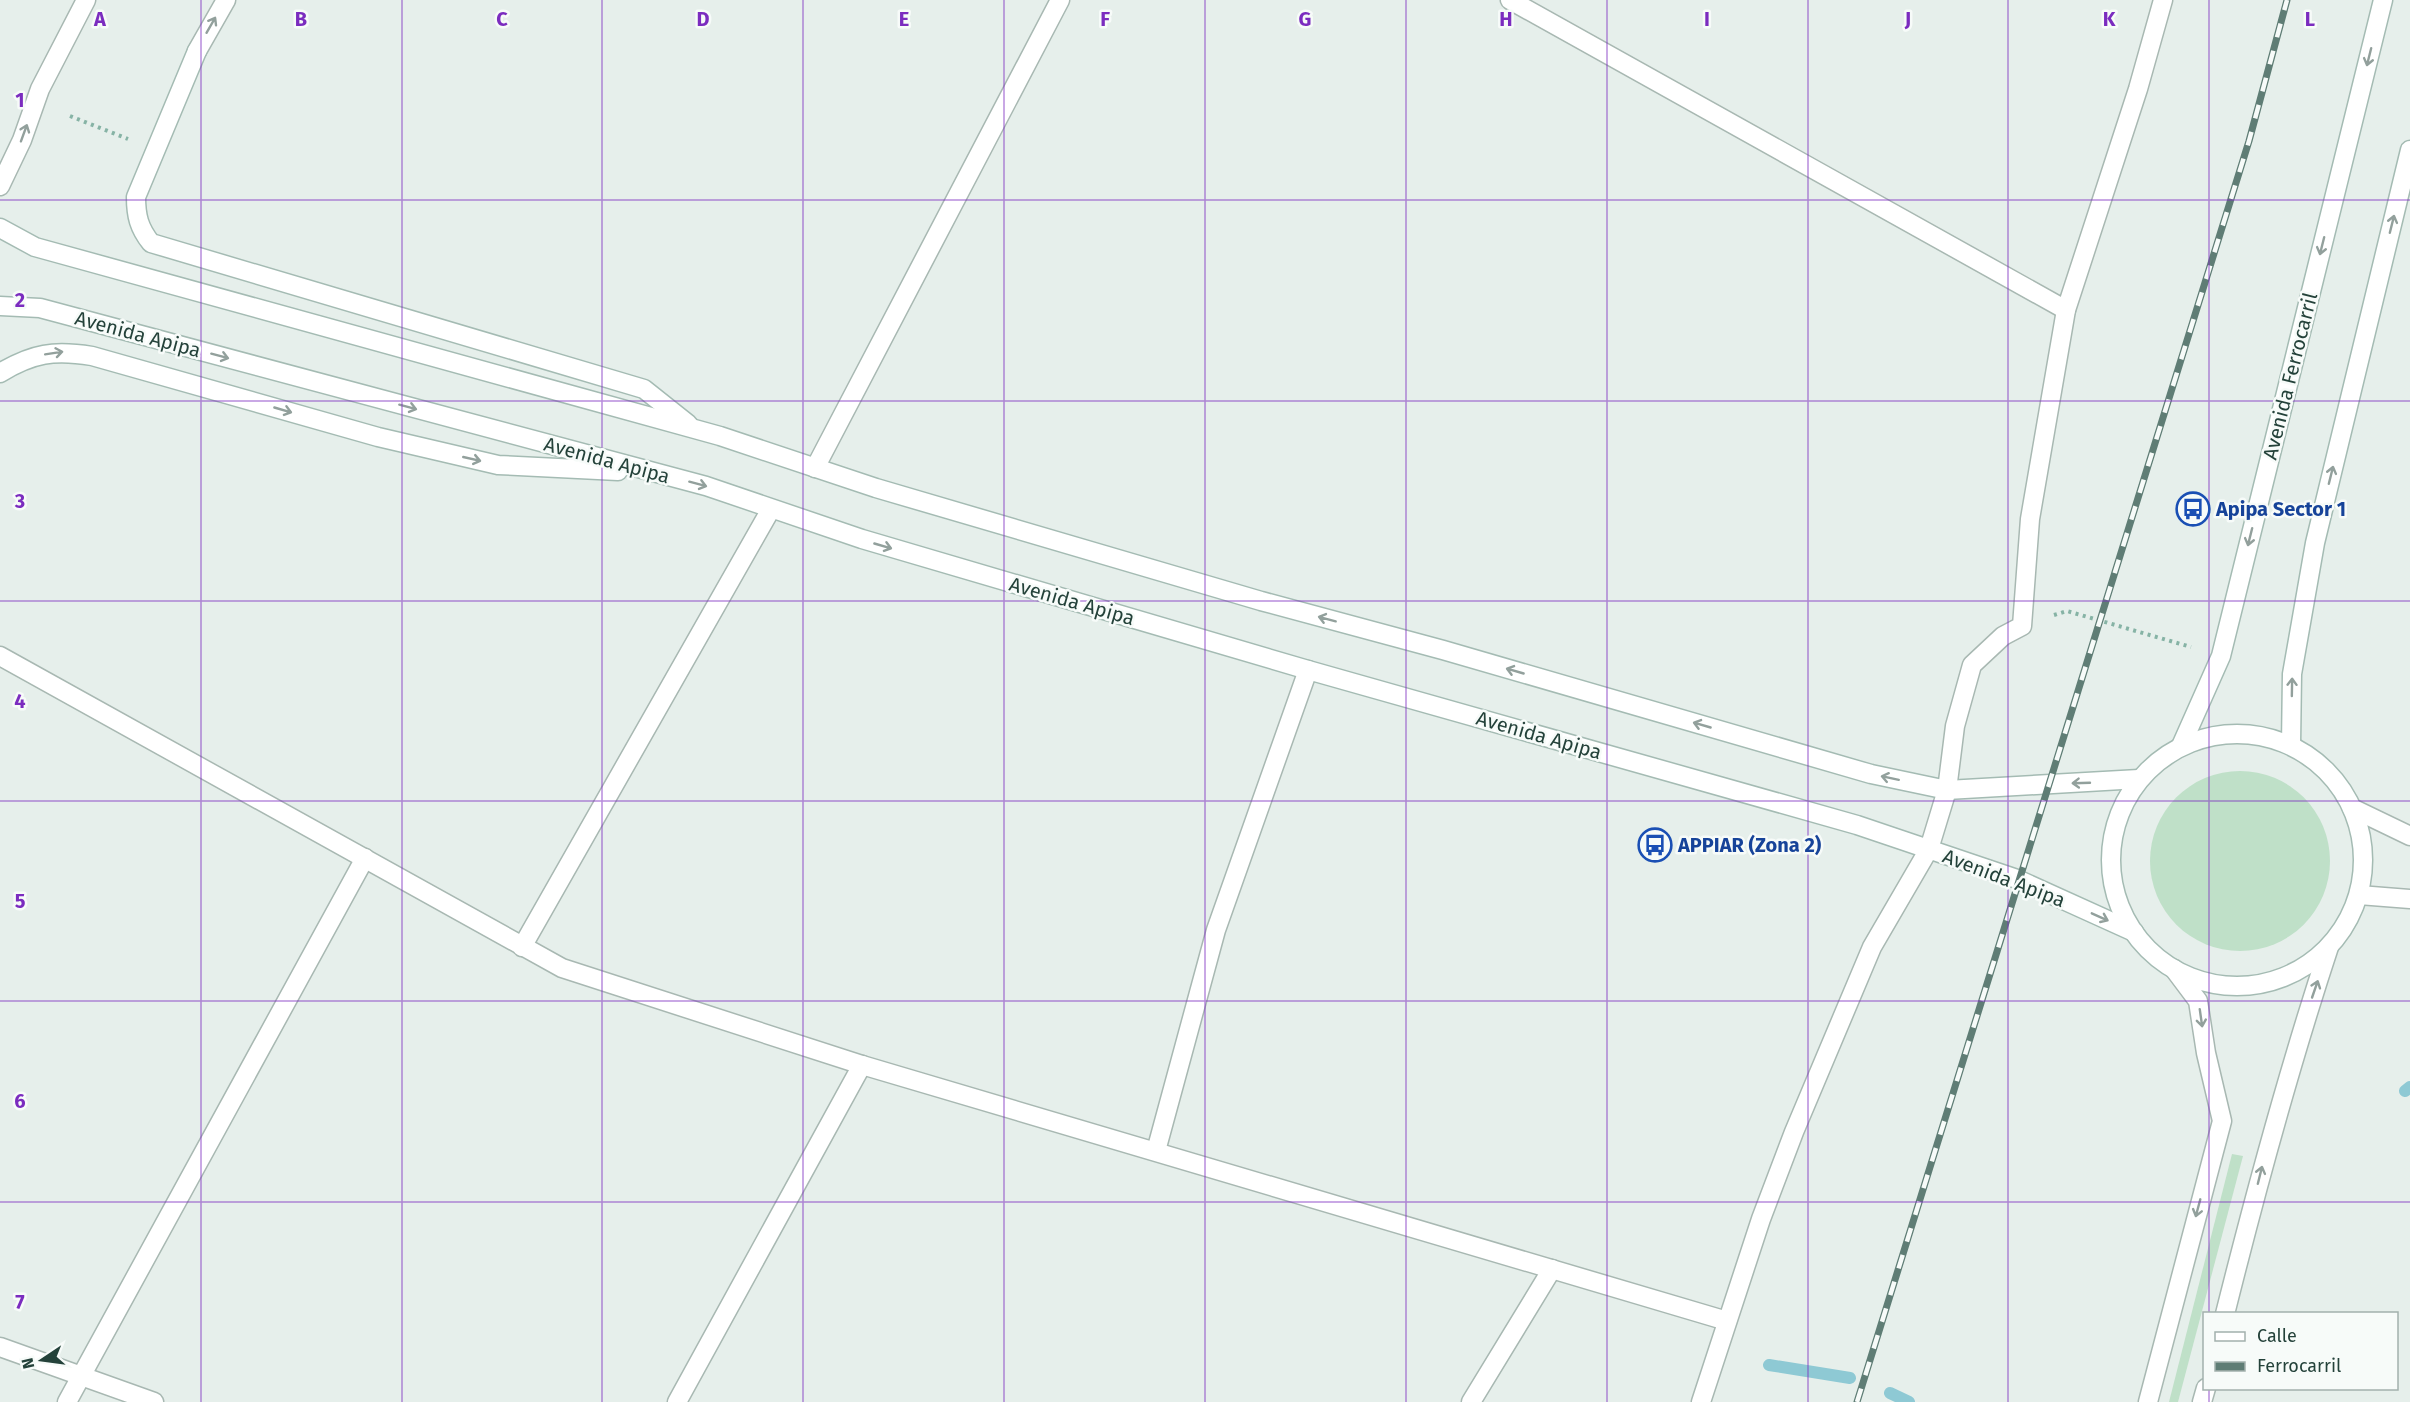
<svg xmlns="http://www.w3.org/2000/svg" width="2410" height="1402" viewBox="0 0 2410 1402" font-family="'Fira Sans',sans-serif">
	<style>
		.green { fill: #bfe0c8 }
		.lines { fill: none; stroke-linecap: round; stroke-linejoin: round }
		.stream { stroke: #8ec9d4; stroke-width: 12 }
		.minor-casing { stroke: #a8b8b2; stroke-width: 21 }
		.tertiary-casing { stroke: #a8b8b2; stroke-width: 21 }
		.secondary-casing { stroke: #a4bbb3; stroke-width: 21 }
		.path { stroke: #86b3a5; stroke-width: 4; stroke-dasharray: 3 4.5; stroke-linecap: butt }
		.minor { stroke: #fff; stroke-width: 18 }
		.tertiary { stroke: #fff; stroke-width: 18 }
		.secondary { stroke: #fff; stroke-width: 18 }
		.rail-casing { stroke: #5f7d75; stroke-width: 7 }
		.rail { stroke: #f7fbf9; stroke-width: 4.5; stroke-dasharray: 14; stroke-linecap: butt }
		.oneway { stroke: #92a09c }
		.grid { fill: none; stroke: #7b2cbf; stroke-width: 1.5; stroke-opacity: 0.55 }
		.labels { text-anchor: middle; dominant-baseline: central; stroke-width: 5; stroke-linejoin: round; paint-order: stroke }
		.street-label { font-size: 20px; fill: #24423a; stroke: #f7fbf9 }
		.transit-label { font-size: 20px; font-weight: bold; fill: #164399; stroke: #f7fbf9; text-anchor: start }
		.grid-label { font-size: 20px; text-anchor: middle; font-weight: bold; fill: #7b2cbf; stroke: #f7fbf9; stroke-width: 5; stroke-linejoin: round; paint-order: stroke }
	</style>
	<rect width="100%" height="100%" fill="#e6efeb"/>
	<g class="green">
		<circle cx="2240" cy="861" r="90"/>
		<path d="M2232 1154 2243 1156 2178 1402H2169Z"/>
	</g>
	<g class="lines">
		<g class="stream">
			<path d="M2405 1091 2410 1087"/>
			<path d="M1769 1365 1850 1378"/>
			<path d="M1890 1393 1909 1402"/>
		</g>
		<g class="minor-casing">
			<g id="minor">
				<path d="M1510 0 2066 310"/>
				<path d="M197 51 226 0"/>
				<path d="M0 186 22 140 40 89 86 0"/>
				<path d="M815 468 1060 0"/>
				<path d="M0 656 562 968 862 1065 1727 1321"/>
				<path d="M522 947 771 509"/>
				<path d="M1156 1151 1216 930 1308 670"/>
				<path d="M0 1347 154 1402"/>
				<path d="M67 1402 365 858"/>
				<path d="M677 1402 862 1065"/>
				<path d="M1471 1402 1552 1269"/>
				<path d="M1701 1402 1761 1219 1794 1132 1872 947 1929 849 1947 790 1955 726 1972 665 2003 636 2022 626 2030 519 2066 310 2138 89 2163 0"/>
			</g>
		</g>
		<g class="tertiary-casing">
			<g id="tertiary">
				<path d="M2352 808 2410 836"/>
				<path d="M2359 895 2410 899"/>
				<path d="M2225 1314C2256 1190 2289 1068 2329 947"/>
				<path d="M2148 1402 2222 1121 2206 1053 2198 1001 2174 969"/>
				<path d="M2202 1402 2206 1388"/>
			</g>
		</g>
		<g class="secondary-casing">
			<g id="secondary">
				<path d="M197 51 136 197C136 216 139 228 151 243L644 389 688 424"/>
				<path d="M0 228 35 247 720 436 876 488 1261 601 1443 650 1871 774 1947 790 2139 779"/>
				<path d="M0 306 40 308 706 486 862 539 1308 670 1857 825 2017 879 2134 932"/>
				<path d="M0 373C33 353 54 350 92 356L378 437 498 465 618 471"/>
				<circle cx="2237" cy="860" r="126"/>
				<path d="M2291 745 2292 674 2315 543 2410 150"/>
				<path d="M2181 746 2221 656 2383 0"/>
			</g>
		</g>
		<g class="path">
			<path d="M70 116 128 139"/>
			<path d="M2054 615 2067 611 2191 647"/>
		</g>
		<use href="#minor" class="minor"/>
		<use href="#tertiary" class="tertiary"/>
		<use href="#secondary" class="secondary"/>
		<g class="rail-casing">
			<path id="rail" d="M1857 1402 2249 141 2287 0"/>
		</g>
		<use href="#rail" class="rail"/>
	</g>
	<defs><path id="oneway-shaft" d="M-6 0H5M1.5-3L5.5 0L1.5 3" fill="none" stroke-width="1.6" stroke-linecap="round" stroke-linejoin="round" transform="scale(1.5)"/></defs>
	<g class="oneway">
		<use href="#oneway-shaft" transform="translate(211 25) rotate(-60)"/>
		<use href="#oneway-shaft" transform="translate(2369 57) rotate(104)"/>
		<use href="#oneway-shaft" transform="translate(24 133) rotate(-70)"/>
		<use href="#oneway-shaft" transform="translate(2392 224) rotate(-76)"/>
		<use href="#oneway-shaft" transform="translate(2322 246) rotate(104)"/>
		<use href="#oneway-shaft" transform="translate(54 353) rotate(-9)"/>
		<use href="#oneway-shaft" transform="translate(220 356) rotate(15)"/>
		<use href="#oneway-shaft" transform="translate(408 407) rotate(15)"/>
		<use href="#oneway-shaft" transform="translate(283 410) rotate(16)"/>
		<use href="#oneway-shaft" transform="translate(472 459) rotate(13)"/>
		<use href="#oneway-shaft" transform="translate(2331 475) rotate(-76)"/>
		<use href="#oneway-shaft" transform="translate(698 484) rotate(15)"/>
		<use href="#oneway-shaft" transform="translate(2250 537) rotate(104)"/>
		<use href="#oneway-shaft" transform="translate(883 546) rotate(16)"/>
		<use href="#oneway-shaft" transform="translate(1327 619) rotate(-165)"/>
		<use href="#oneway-shaft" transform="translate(1515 671) rotate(-164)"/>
		<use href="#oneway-shaft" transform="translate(2292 687) rotate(-89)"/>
		<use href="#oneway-shaft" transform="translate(1702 725) rotate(-164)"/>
		<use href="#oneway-shaft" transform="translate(1890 778) rotate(-168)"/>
		<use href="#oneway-shaft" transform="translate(2081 783) rotate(178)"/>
		<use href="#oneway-shaft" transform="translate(2100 917) rotate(24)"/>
		<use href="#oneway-shaft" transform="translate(2315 989) rotate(-71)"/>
		<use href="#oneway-shaft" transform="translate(2201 1018) rotate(82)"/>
		<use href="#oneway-shaft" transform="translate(2260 1175) rotate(-76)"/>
		<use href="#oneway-shaft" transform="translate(2198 1208) rotate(105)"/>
	</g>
	<path class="grid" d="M201 0V1402M402 0V1402M602 0V1402M803 0V1402M1004 0V1402M1205 0V1402M1406 0V1402M1607 0V1402M1808 0V1402M2008 0V1402M2209 0V1314M0 200H2410M0 401H2410M0 601H2410M0 801H2410M0 1001H2410M0 1202H2410M2209 1388V1402"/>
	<defs>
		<g id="bus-ring" transform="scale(1.725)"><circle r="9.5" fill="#f7fbf9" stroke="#1a4fb4" stroke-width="1.5"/><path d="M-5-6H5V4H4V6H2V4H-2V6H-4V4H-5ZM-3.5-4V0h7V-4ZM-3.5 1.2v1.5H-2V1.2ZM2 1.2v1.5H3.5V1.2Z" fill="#1a4fb4"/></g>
	</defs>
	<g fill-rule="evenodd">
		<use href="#bus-ring" x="2193" y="509"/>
		<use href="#bus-ring" x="1655" y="845"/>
	</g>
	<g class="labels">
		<g class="street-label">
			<text transform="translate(138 334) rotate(15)">Avenida Apipa</text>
			<text transform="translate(2290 376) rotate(-76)">Avenida Ferrocarril</text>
			<text transform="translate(607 460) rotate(15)">Avenida Apipa</text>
			<text transform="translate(1072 601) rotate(16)">Avenida Apipa</text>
			<text transform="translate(1539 735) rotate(16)">Avenida Apipa</text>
			<text transform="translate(2004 878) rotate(21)">Avenida Apipa</text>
		</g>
		<g class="transit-label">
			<text x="2216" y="509">Apipa Sector 1</text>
			<text x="1678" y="845">APPIAR (Zona 2)</text>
		</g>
	</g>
	<g class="grid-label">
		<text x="100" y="26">A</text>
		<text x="301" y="26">B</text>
		<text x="502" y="26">C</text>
		<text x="703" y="26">D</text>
		<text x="904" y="26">E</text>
		<text x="1105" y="26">F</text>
		<text x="1305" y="26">G</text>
		<text x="1506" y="26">H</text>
		<text x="1707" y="26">I</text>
		<text x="1908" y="26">J</text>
		<text x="2109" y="26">K</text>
		<text x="2310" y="26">L</text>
		<text x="20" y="107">1</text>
		<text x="20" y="307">2</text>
		<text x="20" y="508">3</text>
		<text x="20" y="708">4</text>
		<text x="20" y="908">5</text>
		<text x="20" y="1108">6</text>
		<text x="20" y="1309">7</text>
	</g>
	<rect x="2203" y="1312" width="195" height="78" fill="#f7fbf9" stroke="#a3b1ad" stroke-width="1.5"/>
	<rect x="2215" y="1332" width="30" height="9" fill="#ffffff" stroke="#a3b1ad" stroke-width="1.5"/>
	<text x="2257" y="1342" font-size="18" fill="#24423a">Calle</text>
	<rect x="2215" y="1362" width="30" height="9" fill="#5f7d75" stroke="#a3b1ad" stroke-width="1.5"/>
	<text x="2257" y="1372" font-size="18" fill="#24423a">Ferrocarril</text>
	<g transform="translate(42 1360) rotate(257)" stroke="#f7fbf9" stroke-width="4.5" paint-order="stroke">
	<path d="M0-4.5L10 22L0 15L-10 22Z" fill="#24423a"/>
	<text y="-9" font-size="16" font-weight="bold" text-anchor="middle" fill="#24423a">N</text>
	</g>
</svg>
